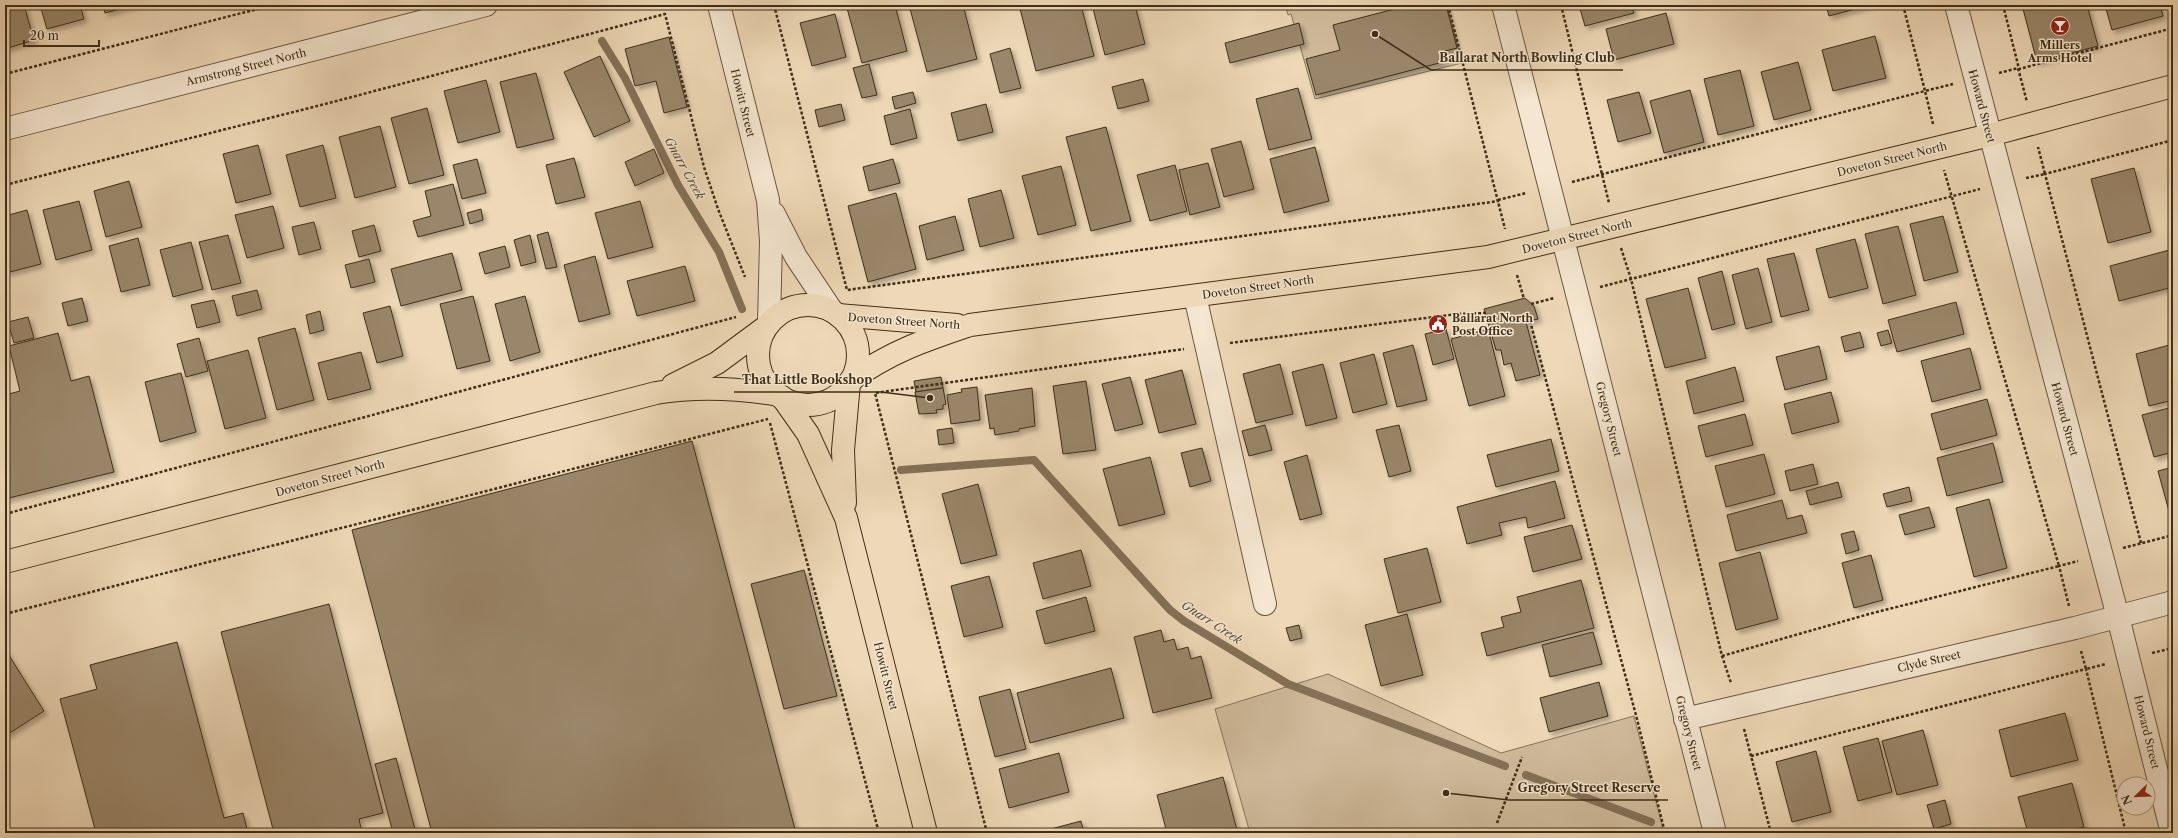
<svg xmlns="http://www.w3.org/2000/svg" width="2178" height="838" viewBox="0 0 2178 838" font-family="'Libre Caslon Text',serif">
	<style>
		.green { fill: #d0bb9c; stroke: #88745a }
		.lines { fill: none; stroke-linecap: round; stroke-linejoin: round }
		.stream { stroke: #847157; stroke-width: 8 }
		.building { fill: #9a866a; stroke: #3f2e17; filter: url(#shadow) }
		.minor-casing { stroke: #6b583f; stroke-width: 24 }
		.major-casing { stroke: #3f2e17; stroke-width: 24 }
		.path { stroke: #3f2e17; stroke-width: 2.5; stroke-dasharray: 3 2; stroke-linecap: butt }
		.minor { stroke: #f4e6d0; stroke-width: 22 }
		.major { stroke: #eed8b7; stroke-width: 22 }
		.labels { text-anchor: middle; dominant-baseline: central; stroke-width: 3; stroke-linejoin: round; paint-order: stroke }
		.poi-label { font-size: 11px; font-weight: bold; fill: #3f2e17; stroke: #f4e6d0 }
		.street-label { font-size: 11px; fill: #3f2e17; stroke: #f4e6d0 }
		.water-label { font-size: 12px; font-style: italic; fill: #5c4a32; stroke: #f4e6d0 }
		.leader { fill: none; stroke: #3f2e17; stroke-width: 1.5 }
		.callout-dot { fill: #3f2e17; stroke: #f4e6d0; stroke-width: 1.5 }
		.callout-label { font-size: 12px; text-anchor: middle; font-weight: bold; fill: #3f2e17; stroke: #f4e6d0; stroke-width: 3; stroke-linejoin: round; paint-order: stroke }
	</style>
	<defs>
		<filter id="shadow"><feDropShadow dx="3.5" dy="3.5" stdDeviation="2" flood-color="#0004"/></filter>
	</defs>
	<rect width="100%" height="100%" fill="#eed8b7"/>
	<filter id="stains"><feTurbulence type="fractalNoise" baseFrequency=".005" numOctaves="4"/><feColorMatrix values="0 0 0 0 .2 0 0 0 0 .09 0 0 0 0 .02 0 0 0 .5 -.17"/></filter>
	<radialGradient id="worn" r=".72"><stop offset=".6" stop-color="#630" stop-opacity="0"/><stop offset="1" stop-color="#630" stop-opacity=".3"/></radialGradient>
	<g class="green">
		<path d="M1285 5H1447L1462 63 1315 99 1291 14 1288 15Z"/>
		<path d="M1328 674 1501 753 1634 716 1664 833H1250L1215 709Z"/>
	</g>
	<g class="lines">
		<g class="stream">
			<path d="M602 41 625 78 678 185 719 252 742 309"/>
			<path d="M901 470 1034 460 1170 610 1184 621 1288 684 1505 766"/>
			<path d="M1526 775 1651 822"/>
		</g>
	</g>
	<g class="building">
		<path d="M5 5H24L34 40 5 49Z"/>
		<path d="M40 5H80L84 19 47 29Z"/>
		<path d="M103 5H135L105 13Z"/>
		<path d="M858 5H895L907 51 862 63 847 8Z"/>
		<path d="M909 5H963L977 59 927 72Z"/>
		<path d="M1019 5H1081L1094 56 1036 71Z"/>
		<path d="M1092 5H1135L1145 44 1105 55Z"/>
		<path d="M1410 5H1446L1457 48 1441 52 1443 62 1316 95 1306 59 1340 50 1333 25Z"/>
		<path d="M1579 5H1632L1634 13 1585 26Z"/>
		<path d="M1826 5H1870L1829 16Z"/>
		<path d="M2022 5H2087L2098 46 2037 62Z"/>
		<path d="M2105 5H2160L2163 16 2112 30Z"/>
		<path d="M1666 13 1674 44 1614 60 1606 29Z"/>
		<path d="M835 14 846 57 812 66 800 23Z"/>
		<path d="M1299 23 1304 44 1230 63 1225 43Z"/>
		<path d="M1875 36 1886 78 1833 91 1822 50Z"/>
		<path d="M669 37 687 107 664 113 656 81 635 86 625 49Z"/>
		<path d="M1010 48 1021 88 1000 93 990 54Z"/>
		<path d="M600 56 630 121 594 137 564 72Z"/>
		<path d="M1798 62 1811 110 1774 120 1761 72Z"/>
		<path d="M869 64 877 95 862 98 853 68Z"/>
		<path d="M1740 70 1754 126 1718 135 1704 79Z"/>
		<path d="M536 73 554 139 517 148 500 82Z"/>
		<path d="M1143 79 1149 101 1118 109 1112 87Z"/>
		<path d="M486 80 500 132 458 143 444 91Z"/>
		<path d="M1298 88 1312 139 1269 150 1256 99Z"/>
		<path d="M1690 90 1704 142 1664 153 1650 101Z"/>
		<path d="M913 92 916 103 895 109 892 97Z"/>
		<path d="M1639 92 1651 133 1618 142 1607 100Z"/>
		<path d="M841 104 845 120 819 127 815 110Z"/>
		<path d="M986 104 993 132 958 141 951 113Z"/>
		<path d="M427 108 444 175 409 184 391 118Z"/>
		<path d="M910 109 917 138 891 145 884 116Z"/>
		<path d="M380 126 396 187 355 198 339 137Z"/>
		<path d="M1106 127 1131 221 1091 231 1066 137Z"/>
		<path d="M1241 141 1254 189 1224 197 1211 149Z"/>
		<path d="M258 145 271 194 236 203 223 154Z"/>
		<path d="M323 145 336 198 300 207 286 155Z"/>
		<path d="M1315 147 1329 201 1284 213 1270 159Z"/>
		<path d="M654 149 664 173 635 186 625 162Z"/>
		<path d="M574 158 585 197 556 204 546 165Z"/>
		<path d="M477 159 486 193 462 199 453 165Z"/>
		<path d="M893 159 900 183 869 191 863 167Z"/>
		<path d="M1208 163 1220 207 1190 215 1179 170Z"/>
		<path d="M1175 165 1187 211 1150 221 1137 175Z"/>
		<path d="M1061 166 1076 225 1038 235 1022 176Z"/>
		<path d="M2134 168 2151 232 2108 243 2091 179Z"/>
		<path d="M129 181 142 227 106 237 94 191Z"/>
		<path d="M453 184 464 225 418 237 413 221 431 216 425 191Z"/>
		<path d="M1001 190 1014 238 980 247 968 199Z"/>
		<path d="M896 193 916 269 868 282 848 206Z"/>
		<path d="M79 201 92 250 56 260 43 210Z"/>
		<path d="M640 201 653 247 608 259 595 213Z"/>
		<path d="M273 206 284 248 247 258 235 215Z"/>
		<path d="M481 209 483 220 470 224 467 213Z"/>
		<path d="M27 210 41 264 6 273 5 216Z"/>
		<path d="M955 216 964 250 927 260 919 226Z"/>
		<path d="M1943 216 1958 272 1924 281 1910 224Z"/>
		<path d="M314 222 321 249 299 255 292 227Z"/>
		<path d="M374 225 381 251 359 257 352 231Z"/>
		<path d="M1898 226 1916 295 1883 304 1865 234Z"/>
		<path d="M548 232 557 267 546 269 537 235Z"/>
		<path d="M228 235 241 283 212 290 199 242Z"/>
		<path d="M530 235 536 262 521 266 514 240Z"/>
		<path d="M138 238 150 285 121 292 109 246Z"/>
		<path d="M1855 239 1868 288 1829 298 1816 249Z"/>
		<path d="M191 242 203 289 173 297 160 250Z"/>
		<path d="M505 246 510 267 485 274 479 253Z"/>
		<path d="M2173 249V287L2119 301 2110 266Z"/>
		<path d="M452 253 462 290 401 306 391 269Z"/>
		<path d="M1794 253 1809 310 1781 317 1767 259Z"/>
		<path d="M595 256 610 314 579 322 564 265Z"/>
		<path d="M369 259 375 282 351 288 345 265Z"/>
		<path d="M685 266 695 301 637 316 627 281Z"/>
		<path d="M1758 268 1772 322 1746 329 1732 275Z"/>
		<path d="M1722 271 1735 324 1712 330 1698 278Z"/>
		<path d="M1688 288 1706 358 1665 368 1646 299Z"/>
		<path d="M257 290 262 309 237 316 232 296Z"/>
		<path d="M473 296 490 361 457 369 440 304Z"/>
		<path d="M525 296 540 352 510 361 495 304Z"/>
		<path d="M82 298 88 321 68 326 62 303Z"/>
		<path d="M1525 298 1534 306 1538 319 1526 322 1540 375 1516 381 1511 363 1504 365 1501 350H1496L1484 309Z"/>
		<path d="M214 300 220 322 197 328 191 305Z"/>
		<path d="M1956 302 1964 334 1897 352 1888 320Z"/>
		<path d="M390 306 403 356 377 363 363 313Z"/>
		<path d="M320 311 324 330 310 334 306 315Z"/>
		<path d="M28 317 34 338 14 343 8 322Z"/>
		<path d="M295 328 314 400 277 410 258 338Z"/>
		<path d="M1446 329 1454 359 1433 365 1425 334Z"/>
		<path d="M1488 329 1505 396 1469 406 1451 339Z"/>
		<path d="M1888 330 1892 343 1881 346 1877 333Z"/>
		<path d="M1860 332 1864 347 1845 352 1841 337Z"/>
		<path d="M58 333 71 381 89 376 114 472 5 499V395L20 391 9 346Z"/>
		<path d="M199 338 208 371 186 377 177 344Z"/>
		<path d="M2173 344V400L2149 406 2136 354Z"/>
		<path d="M1413 345 1427 400 1397 407 1383 353Z"/>
		<path d="M1819 346 1827 379 1785 390 1776 357Z"/>
		<path d="M1970 348 1981 389 1932 402 1921 361Z"/>
		<path d="M248 350 266 418 225 429 207 361Z"/>
		<path d="M361 352 371 389 328 400 318 363Z"/>
		<path d="M1374 354 1387 404 1353 413 1340 363Z"/>
		<path d="M1280 364 1293 414 1256 423 1243 374Z"/>
		<path d="M1323 364 1337 418 1306 426 1292 372Z"/>
		<path d="M1735 367 1744 401 1694 414 1686 381Z"/>
		<path d="M1182 370 1196 424 1159 433 1145 380Z"/>
		<path d="M181 373 196 432 160 442 145 382Z"/>
		<path d="M941 377 943 388 916 392 914 381Z"/>
		<path d="M1130 377 1143 424 1115 431 1102 384Z"/>
		<path d="M1086 381 1096 450 1063 454 1053 386Z"/>
		<path d="M977 387 980 420 951 424 947 395 962 392 961 389Z"/>
		<path d="M943 388 946 404 943 405V409L936 410 937 413 919 414 915 392Z"/>
		<path d="M1032 388 1035 426 1019 429V431L995 435 994 428 990 429 985 395Z"/>
		<path d="M1831 392 1839 422 1792 434 1784 404Z"/>
		<path d="M1987 399 1997 435 1941 450 1931 414Z"/>
		<path d="M2173 407V452L2154 457 2142 415Z"/>
		<path d="M1745 414 1753 445 1706 457 1698 426Z"/>
		<path d="M1265 425 1272 450 1249 456 1242 431Z"/>
		<path d="M1399 425 1411 471 1389 477 1376 430Z"/>
		<path d="M952 428 954 443 939 445 937 430Z"/>
		<path d="M1551 439 1559 471 1496 487 1487 455Z"/>
		<path d="M692 441 796 833H432L352 530Z"/>
		<path d="M1993 443 2003 482 1947 496 1937 458Z"/>
		<path d="M1202 448 1211 481 1190 487 1181 453Z"/>
		<path d="M1764 454 1775 494 1726 507 1715 466Z"/>
		<path d="M1307 455 1322 514 1300 520 1284 462Z"/>
		<path d="M1150 457 1165 514 1119 526 1103 469Z"/>
		<path d="M1813 464 1818 484 1790 491 1785 471Z"/>
		<path d="M2173 467V522H2172L2158 471Z"/>
		<path d="M1555 481 1565 518 1528 528 1526 517 1499 523 1502 535 1467 544 1457 507Z"/>
		<path d="M1838 482 1842 497 1810 505 1806 491Z"/>
		<path d="M978 484 997 555 961 564 942 494Z"/>
		<path d="M1909 487 1912 501 1887 507 1883 494Z"/>
		<path d="M1989 499 2007 568 1974 577 1956 508Z"/>
		<path d="M1782 500 1787 519 1802 515 1807 533 1736 551 1727 515Z"/>
		<path d="M1929 507 1935 527 1905 535 1899 515Z"/>
		<path d="M1572 525 1582 559 1533 572 1524 537Z"/>
		<path d="M1854 531 1859 550 1846 554 1841 534Z"/>
		<path d="M1427 548 1441 602 1398 613 1384 559Z"/>
		<path d="M1081 550 1091 586 1043 599 1033 563Z"/>
		<path d="M1760 552 1778 619 1736 630 1719 563Z"/>
		<path d="M1871 555 1883 600 1854 608 1842 563Z"/>
		<path d="M804 570 837 696 784 709 751 584Z"/>
		<path d="M989 576 1003 627 964 637 951 586Z"/>
		<path d="M1581 580 1594 628 1487 656 1481 633 1504 627 1501 617 1521 612 1517 597Z"/>
		<path d="M1086 597 1095 631 1045 644 1036 611Z"/>
		<path d="M329 604 383 813 359 819 362 833H274L221 632Z"/>
		<path d="M1407 614 1423 675 1381 686 1365 625Z"/>
		<path d="M1299 625 1302 638 1290 641 1286 628Z"/>
		<path d="M1161 630 1164 642 1174 639 1177 650 1188 647 1191 659 1201 656 1212 698 1153 713 1134 637Z"/>
		<path d="M1593 632 1602 664 1550 677 1542 645Z"/>
		<path d="M177 642 224 818 243 813 248 833H96L60 699 97 689 90 665Z"/>
		<path d="M5 649 44 711 5 736Z"/>
		<path d="M1111 668 1124 718 1030 743 1017 693Z"/>
		<path d="M1599 682 1608 716 1549 732 1540 698Z"/>
		<path d="M1010 689 1026 749 995 757 979 697Z"/>
		<path d="M2065 713 2078 760 2011 777 1999 730Z"/>
		<path d="M1923 730 1938 785 1897 795 1882 741Z"/>
		<path d="M1878 738 1892 792 1858 801 1843 747Z"/>
		<path d="M1816 751 1831 812 1792 822 1776 762Z"/>
		<path d="M1059 753 1069 792 1009 808 999 769Z"/>
		<path d="M396 758 416 833H393L375 764Z"/>
		<path d="M1223 777 1237 830 1228 833H1167L1157 795Z"/>
		<path d="M2072 783 2084 827 2061 833H2028L2018 797Z"/>
		<path d="M1945 800 1951 824 1934 829 1927 805Z"/>
		<path d="M1081 821 1084 833H1036Z"/>
		<path d="M1824 829 1845 833H1824Z"/>
	</g>
	<g class="lines">
		<g class="minor-casing">
			<g id="minor">
				<path d="M719 5 768 200 771 241 769 323"/>
				<path d="M1503 5 1715 833"/>
				<path d="M1956 5 2118 617 2172 833"/>
				<path d="M5 129 486 5"/>
				<path d="M774 214 796 257 832 311"/>
				<path d="M1195 296 1265 604"/>
				<path d="M1685 719 2075 628 2173 602"/>
			</g>
		</g>
		<g class="major-casing">
			<g id="major">
				<circle cx="808" cy="355" r="50"/>
				<path d="M838 315 957 325"/>
				<path d="M851 380C892 351 923 341 970 325L1488 257 1990 135 2173 86"/>
				<path d="M673 385 717 363 767 326"/>
				<path d="M782 397 808 434 846 518 926 833"/>
				<path d="M845 503 843 450 849 383"/>
				<path d="M5 562 656 393C697 386 737 388 779 395"/>
			</g>
		</g>
		<g class="path">
			<path d="M774 5 847 290 1499 201"/>
			<path d="M1448 5 1505 229"/>
			<path d="M1561 5 1609 203"/>
			<path d="M2003 5 2019 69 2173 28"/>
			<path d="M1999 73 2018 68 2027 102"/>
			<path d="M5 74 273 5"/>
			<path d="M1933 124 1925 91 1953 84"/>
			<path d="M2026 178 2045 174 2038 147"/>
			<path d="M1572 182 1925 91 1903 5"/>
			<path d="M5 185 333 102 665 14 704 167 718 209 745 277"/>
			<path d="M1498 200 1526 193"/>
			<path d="M1621 248 1631 279 1722 656 1731 683"/>
			<path d="M1517 275 1524 299"/>
			<path d="M1600 287 1980 189"/>
			<path d="M1531 304 1554 298"/>
			<path d="M1530 321 1637 719 1665 833"/>
			<path d="M1230 343 1457 314 1486 313"/>
			<path d="M770 423 879 833"/>
			<path d="M5 514 736 317"/>
			<path d="M2141 543 2045 174 2173 140"/>
			<path d="M2123 548 2173 535"/>
			<path d="M2069 606 2059 566 2078 561"/>
			<path d="M5 614 768 419"/>
			<path d="M2081 651 2086 669 2106 664"/>
			<path d="M2152 653 2173 648"/>
			<path d="M1722 656 1869 614 2059 566 1944 170"/>
			<path d="M1744 729 1771 833"/>
			<path d="M1751 756 2086 669 2126 833"/>
			<path d="M1497 823 1522 757"/>
			<path d="M987 833 875 393 1184 349"/>
		</g>
		<use href="#minor" class="minor"/>
		<use href="#major" class="major"/>
	</g>
	<defs>
		<g id="bar-disc" transform="scale(1)"><circle r="9.5" fill="#8f2418" stroke="#f4e6d0"/><path d="M-6-5H6L.8 .8V4.5H3.5V6h-7V4.5H-.8V.8Z" fill="#fff"/></g>
		<g id="civic-disc" transform="scale(1)"><circle r="9.5" fill="#8f2418" stroke="#f4e6d0"/><path d="M-.6-6.5H3V-4.5H.6V-3L4-1V1h2V6H-6V1h2V-1L-.6-3ZM-1.2 2.5V6h2.4V2.5Z" fill="#fff"/></g>
	</defs>
	<g fill-rule="evenodd">
		<use href="#bar-disc" x="2060" y="26"/>
		<use href="#civic-disc" x="1438" y="324"/>
	</g>
	<g class="labels">
		<g class="poi-label">
			<text x="2060" y="45">Millers<tspan x="2060" dy="13">Arms Hotel</tspan></text>
			<text x="1452" y="318" text-anchor="start">Ballarat North<tspan x="1452" dy="13">Post Office</tspan></text>
		</g>
		<g class="street-label">
			<text transform="translate(246 67) rotate(-14)">Armstrong Street North</text>
			<text transform="translate(743 103) rotate(76)">Howitt Street</text>
			<text transform="translate(1982 106) rotate(75)">Howard Street</text>
			<text transform="translate(1892 159) rotate(-14)">Doveton Street North</text>
			<text transform="translate(1577 236) rotate(-14)">Doveton Street North</text>
			<text transform="translate(1258 287) rotate(-8)">Doveton Street North</text>
			<text transform="translate(904 321) rotate(4)">Doveton Street North</text>
			<text transform="translate(1609 419) rotate(76)">Gregory Street</text>
			<text transform="translate(2065 419) rotate(75)">Howard Street</text>
			<text transform="translate(330 478) rotate(-15)">Doveton Street North</text>
			<text transform="translate(1929 661) rotate(-13)">Clyde Street</text>
			<text transform="translate(886 676) rotate(76)">Howitt Street</text>
			<text transform="translate(2147 732) rotate(76)">Howard Street</text>
			<text transform="translate(1689 733) rotate(76)">Gregory Street</text>
		</g>
		<g class="water-label">
			<text transform="translate(685 168) rotate(61)">Gnarr Creek</text>
			<text transform="translate(1212 622) rotate(33)">Gnarr Creek</text>
		</g>
	</g>
	<path class="leader" d="M1375 34L1431 70H1623M930 398L881 392H734M1446 793L1509 800H1668"/>
	<g class="callout-dot">
		<circle cx="1375" cy="34" r="4"/>
		<circle cx="930" cy="398" r="4"/>
		<circle cx="1446" cy="793" r="4"/>
	</g>
	<g class="callout-label">
		<text x="1527" y="62">Ballarat North Bowling Club</text>
		<text x="807" y="384">That Little Bookshop</text>
		<text x="1589" y="792">Gregory Street Reserve</text>
	</g>
	<rect width="2178" height="838" fill="none" stroke="#eed8b7" stroke-width="20"/>
	<rect x="6" y="6" width="2166" height="826" fill="none" stroke="#3f2e17" stroke-width="2"/>
	<rect x="10" y="10" width="2158" height="818" fill="none" stroke="#3f2e17"/>
	<g transform="translate(2136 796) rotate(247)"><circle r="19" fill="#f4e6d0" stroke="#ac9c86"/>
	<path d="M0-3L7 15L0 10L-7 15Z" fill="#8f2418"/>
	<text y="-6" font-size="11" font-weight="bold" text-anchor="middle" fill="#3f2e17">N</text>
	</g>
	<path d="M24 40v6h75v-6" fill="none" stroke="#3f2e17" stroke-width="2"/>
	<text x="30" y="40" font-size="12" fill="#3f2e17" stroke="#f4e6d0" stroke-width="3" paint-order="stroke">20 m</text>
	<rect width="100%" height="100%" filter="url(#stains)"/>
	<rect width="100%" height="100%" fill="url(#worn)"/>
</svg>
